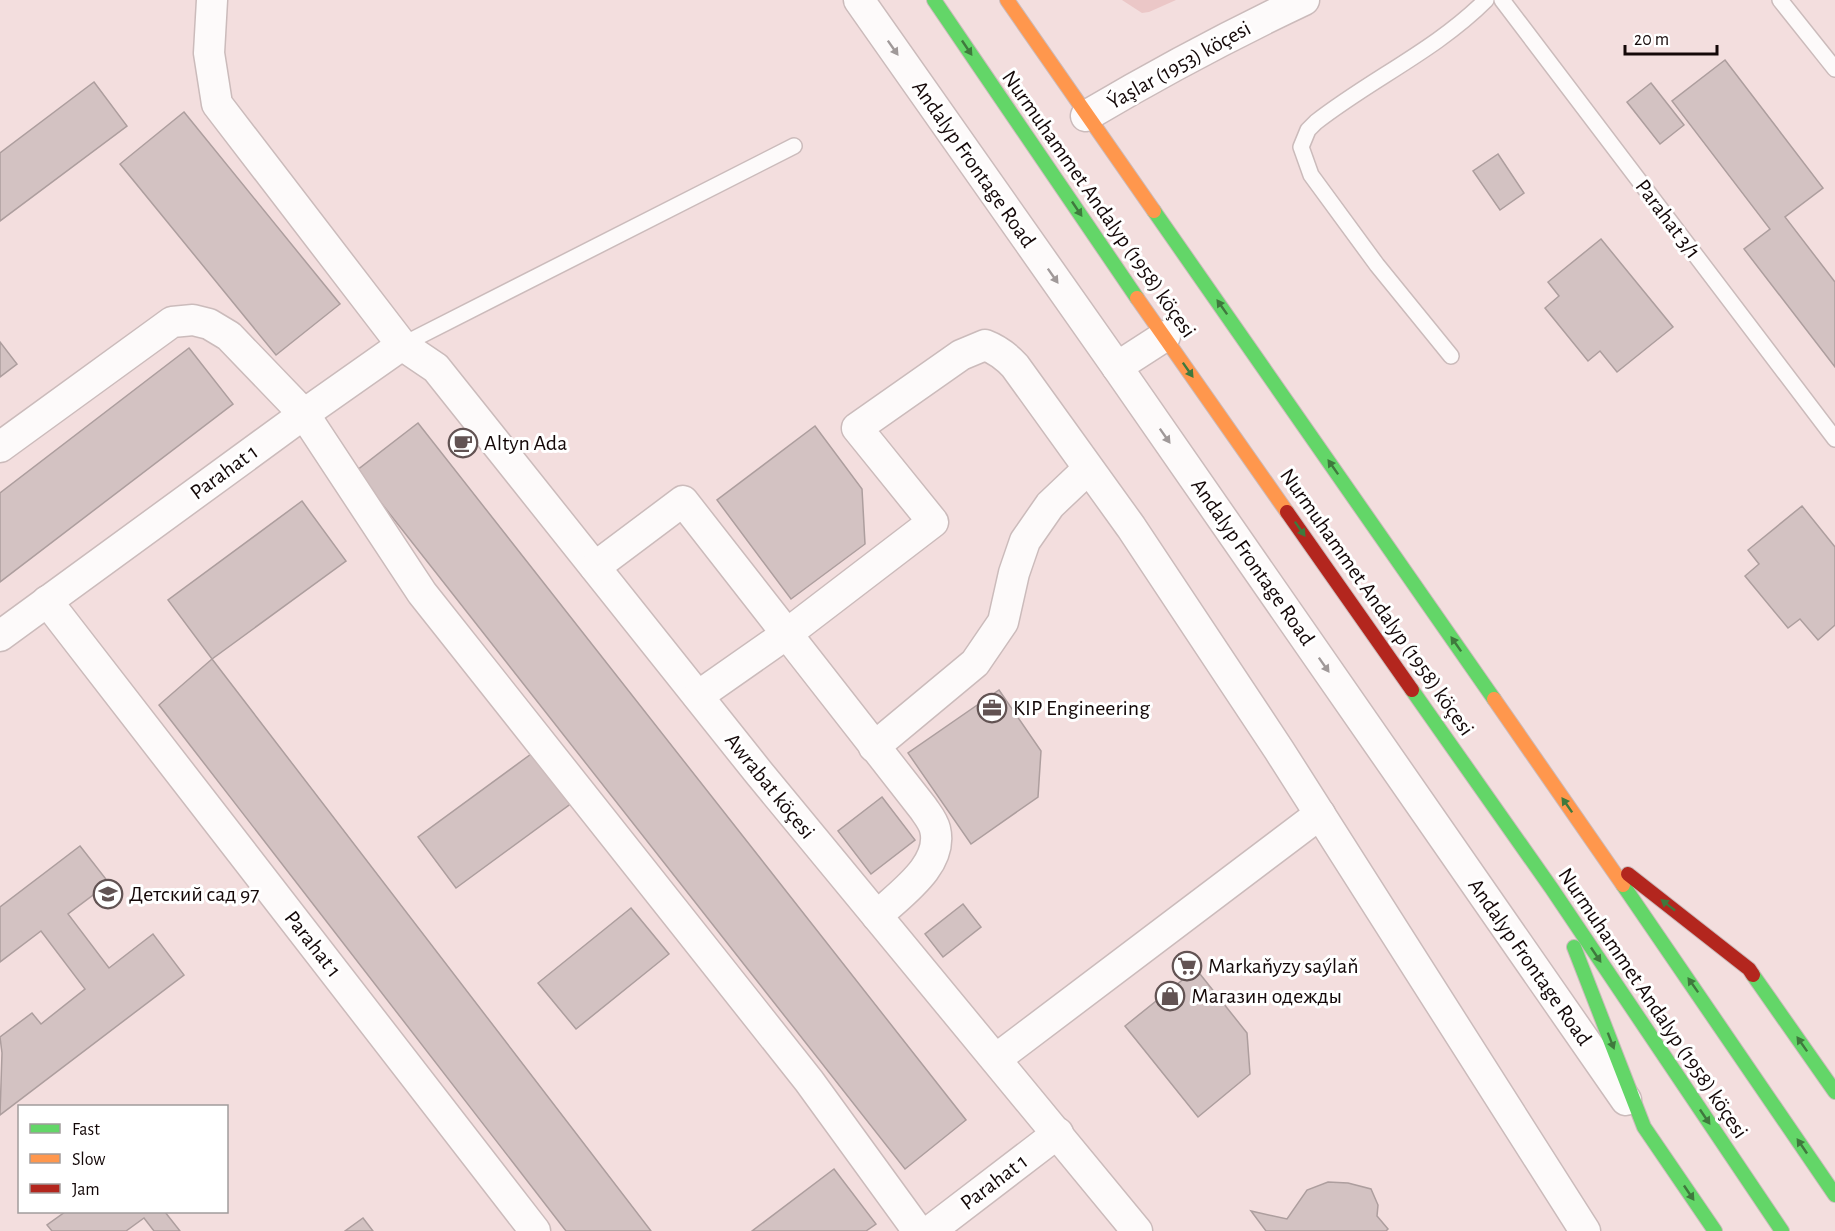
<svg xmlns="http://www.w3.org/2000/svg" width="1835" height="1231" viewBox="0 0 1835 1231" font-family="'Alegreya Sans',sans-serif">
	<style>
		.green { fill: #ebc7c7 }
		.building { fill: #d3c2c2; stroke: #ad9e9e; stroke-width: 1.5 }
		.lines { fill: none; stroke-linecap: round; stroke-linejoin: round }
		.lane-casing { stroke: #cbbbbb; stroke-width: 18 }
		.street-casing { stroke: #cbbbbb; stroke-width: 33 }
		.fast-casing { stroke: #cbbbbb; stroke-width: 16 }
		.slow-casing { stroke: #cbbbbb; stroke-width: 16 }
		.jam-casing { stroke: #cbbbbb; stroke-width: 16 }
		.lane { stroke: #fdfafa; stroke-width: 15 }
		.street { stroke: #fdfafa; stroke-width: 30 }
		.fast { stroke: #63d668; stroke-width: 14 }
		.slow { stroke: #ff974d; stroke-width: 14 }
		.jam { stroke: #b3261e; stroke-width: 14 }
		.oneway { fill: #a09999 }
		.oneway2 { fill: #3f793d }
		.labels { text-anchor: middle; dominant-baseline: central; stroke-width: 6; stroke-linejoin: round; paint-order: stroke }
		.street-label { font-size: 22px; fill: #140808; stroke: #fff }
		.poi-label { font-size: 22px; fill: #140808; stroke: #fff; text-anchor: start }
	</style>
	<rect width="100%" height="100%" fill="#f3dede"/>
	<path class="green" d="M1122 0H1176L1149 12 1142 13Z"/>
	<g class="building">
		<path d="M1725 60 1823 188 1785 217 1835 282V367L1744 249 1770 229 1672 101Z"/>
		<path d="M94 82 127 126 0 221V153Z"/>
		<path d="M1651 83 1684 125 1660 144 1627 102Z"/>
		<path d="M184 112 340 304 276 355 120 164Z"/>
		<path d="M1498 154 1524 193 1500 210 1473 171Z"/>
		<path d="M1601 239 1673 327 1617 372 1600 351 1588 361 1545 308 1559 296 1548 282Z"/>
		<path d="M0 342 17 364 0 377Z"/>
		<path d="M189 348 233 404 0 582V493Z"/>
		<path d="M418 423 966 1120 905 1169 356 471Z"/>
		<path d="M815 426 862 489 865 544 791 599 717 500Z"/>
		<path d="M302 501 346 561 212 659 168 600Z"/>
		<path d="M1802 506 1835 547V625L1818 640 1800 619 1788 628 1745 576 1759 564 1748 550Z"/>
		<path d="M212 659 651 1231H566L159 705Z"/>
		<path d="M999 690 1041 751 1038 797 971 844 908 753Z"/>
		<path d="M542 746 580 797 456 888 418 837Z"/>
		<path d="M882 797 915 840 871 874 838 831Z"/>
		<path d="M80 846 109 883 68 914 109 968 153 934 184 975 0 1115 2 1053 0 1037 32 1013 41 1024 85 989 41 931 0 962V907Z"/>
		<path d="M963 904 981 927 943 957 925 934Z"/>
		<path d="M631 908 669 954 576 1029 538 983Z"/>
		<path d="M1196 969 1247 1033 1250 1074 1198 1117 1125 1026Z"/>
		<path d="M834 1169 876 1224 866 1231H752Z"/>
		<path d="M1328 1182 1348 1183 1371 1189 1378 1205 1377 1216 1388 1229 1386 1231H1266L1251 1211 1287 1219 1307 1190Z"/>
		<path d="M65 1212H165L180 1231H154L144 1218 126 1231H52L47 1225Z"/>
		<path d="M363 1218 373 1231H345Z"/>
	</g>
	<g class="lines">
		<g class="lane-casing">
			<g id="lane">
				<path d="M1502 0 1835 439"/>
				<path d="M1780 0 1835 69"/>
				<path d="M402 345 794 146"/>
				<path d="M1451 356 1377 265 1311 175 1301 147 1308 130 1316 122C1371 79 1436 50 1486 0"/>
			</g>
		</g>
		<g class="street-casing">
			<g id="street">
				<path d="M212 0 209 53 217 104 402 345 436 368 759 773 1137 1231"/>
				<path d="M859 0 1117 367 1626 1100"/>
				<path d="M1086 116C1157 74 1230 35 1304 0"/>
				<path d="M1117 367 1165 336"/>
				<path d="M0 447 172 322 193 320 209 324 229 336 304 414 422 593 809 1081 918 1231"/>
				<path d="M595 567 683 501 923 808C927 814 933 821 935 829 944 865 900 894 877 916"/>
				<path d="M47 601 535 1231"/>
				<path d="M0 636 304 414 402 345"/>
				<path d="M698 696 788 633 933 522 857 428 961 355 985 345C998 350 1006 356 1015 366L1131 527 1279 750 1585 1231"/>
				<path d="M874 747 975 663 1003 622 1014 573 1025 541 1050 505 1088 469"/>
				<path d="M996 1059 1320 814"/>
				<path d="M930 1231 1058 1133"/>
			</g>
		</g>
		<g class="fast-casing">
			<g id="fast">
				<path d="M934 0 1137 298"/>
				<path d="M1154 211 1494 699"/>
				<path d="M1412 690 1552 889 1782 1231"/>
				<path d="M1623 885 1835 1195"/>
				<path d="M1574 947 1644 1127 1715 1231"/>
				<path d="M1753 975 1835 1092"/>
			</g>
		</g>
		<g class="slow-casing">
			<g id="slow">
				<path d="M1007 0 1154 211"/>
				<path d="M1137 298 1287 512"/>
				<path d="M1494 699 1623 885"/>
			</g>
		</g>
		<g class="jam-casing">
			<g id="jam">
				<path d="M1287 512 1412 690"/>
				<path d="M1628 874 1749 969 1753 975"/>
			</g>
		</g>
		<use href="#lane" class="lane"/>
		<use href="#street" class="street"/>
		<use href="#fast" class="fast"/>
		<use href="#slow" class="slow"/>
		<use href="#jam" class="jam"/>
	</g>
	<defs><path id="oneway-solid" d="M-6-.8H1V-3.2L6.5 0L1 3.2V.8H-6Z" transform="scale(1.5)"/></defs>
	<g class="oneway">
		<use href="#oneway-solid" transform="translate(893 48) rotate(55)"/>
		<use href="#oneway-solid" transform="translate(1053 276) rotate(55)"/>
		<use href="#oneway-solid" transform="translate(1165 436) rotate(55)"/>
		<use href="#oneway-solid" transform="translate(1324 665) rotate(55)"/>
	</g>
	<g class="oneway2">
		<use href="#oneway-solid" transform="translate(967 48) rotate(56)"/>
		<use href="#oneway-solid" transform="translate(1077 209) rotate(56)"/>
		<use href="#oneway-solid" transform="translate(1222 307) rotate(-125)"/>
		<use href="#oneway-solid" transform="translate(1188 370) rotate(55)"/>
		<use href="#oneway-solid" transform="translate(1333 467) rotate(-125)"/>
		<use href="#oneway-solid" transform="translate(1300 529) rotate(55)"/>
		<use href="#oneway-solid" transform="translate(1456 644) rotate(-125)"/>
		<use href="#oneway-solid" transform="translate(1567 805) rotate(-125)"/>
		<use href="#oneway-solid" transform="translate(1668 905) rotate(-142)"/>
		<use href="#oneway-solid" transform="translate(1596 955) rotate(56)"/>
		<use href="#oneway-solid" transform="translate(1693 985) rotate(-125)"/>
		<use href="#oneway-solid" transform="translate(1611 1041) rotate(69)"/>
		<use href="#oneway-solid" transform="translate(1802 1044) rotate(-125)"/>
		<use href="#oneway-solid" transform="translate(1705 1117) rotate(56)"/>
		<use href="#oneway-solid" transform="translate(1802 1146) rotate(-124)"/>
		<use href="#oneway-solid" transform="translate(1689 1193) rotate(56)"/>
	</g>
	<defs>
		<g id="cafe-ring" transform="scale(1.5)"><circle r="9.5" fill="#fff" stroke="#625353" stroke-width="1.5"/><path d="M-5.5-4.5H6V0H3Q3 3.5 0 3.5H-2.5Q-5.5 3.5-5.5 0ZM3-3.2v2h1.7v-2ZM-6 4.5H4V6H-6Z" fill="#625353"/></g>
		<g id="office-ring" transform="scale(1.5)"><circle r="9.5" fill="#fff" stroke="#625353" stroke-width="1.5"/><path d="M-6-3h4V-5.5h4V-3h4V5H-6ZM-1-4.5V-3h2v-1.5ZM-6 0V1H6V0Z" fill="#625353"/></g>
		<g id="school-ring" transform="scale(1.5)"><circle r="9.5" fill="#fff" stroke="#625353" stroke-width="1.5"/><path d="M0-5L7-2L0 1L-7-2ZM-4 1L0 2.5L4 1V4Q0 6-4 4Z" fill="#625353"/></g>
		<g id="supermarket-ring" transform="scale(1.5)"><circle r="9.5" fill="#fff" stroke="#625353" stroke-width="1.5"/><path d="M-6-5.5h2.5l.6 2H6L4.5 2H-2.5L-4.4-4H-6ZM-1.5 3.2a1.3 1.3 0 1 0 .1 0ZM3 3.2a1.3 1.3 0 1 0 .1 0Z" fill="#625353"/></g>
		<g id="shop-ring" transform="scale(1.5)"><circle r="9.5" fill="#fff" stroke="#625353" stroke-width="1.5"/><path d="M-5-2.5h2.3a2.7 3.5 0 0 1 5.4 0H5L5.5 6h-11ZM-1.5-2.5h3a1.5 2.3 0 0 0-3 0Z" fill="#625353"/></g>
	</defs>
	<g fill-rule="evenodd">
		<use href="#cafe-ring" x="463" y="443"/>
		<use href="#office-ring" x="992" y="708"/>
		<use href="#school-ring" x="108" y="894"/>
		<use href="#supermarket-ring" x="1187" y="966"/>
		<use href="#shop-ring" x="1170" y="996"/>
	</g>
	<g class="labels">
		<g class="street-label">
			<text transform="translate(1179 65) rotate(-29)">Ýaşlar (1953) köçesi</text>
			<text transform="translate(974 164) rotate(55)">Andalyp Frontage Road</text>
			<text transform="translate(1099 204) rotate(55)">Nurmuhammet Andalyp (1958) köçesi</text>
			<text transform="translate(1668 219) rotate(53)">Parahat 3/1</text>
			<text transform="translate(224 472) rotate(-36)">Parahat 1</text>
			<text transform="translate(1253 562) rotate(55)">Andalyp Frontage Road</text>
			<text transform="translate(1377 602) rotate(55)">Nurmuhammet Andalyp (1958) köçesi</text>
			<text transform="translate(770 786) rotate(51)">Awrabat köçesi</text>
			<text transform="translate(313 944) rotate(52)">Parahat 1</text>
			<text transform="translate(1530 962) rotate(55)">Andalyp Frontage Road</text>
			<text transform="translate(1653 1003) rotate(56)">Nurmuhammet Andalyp (1958) köçesi</text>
			<text transform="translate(994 1182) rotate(-37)">Parahat 1</text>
		</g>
		<g class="poi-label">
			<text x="484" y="443">Altyn Ada</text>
			<text x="1013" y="708">KIP Engineering</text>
			<text x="129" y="894">Детский сад 97</text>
			<text x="1208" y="966">Markaňyzy saýlaň</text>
			<text x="1191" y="996">Магазин одежды</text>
		</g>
	</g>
	<rect x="18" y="1105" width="210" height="108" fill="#ffffff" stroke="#a19c9c" stroke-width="1.5"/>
	<rect x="30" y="1124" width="30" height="9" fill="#63d668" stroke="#a19c9c" stroke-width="1.5"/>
	<text x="72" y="1135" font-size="18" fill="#140808">Fast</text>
	<rect x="30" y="1154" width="30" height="9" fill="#ff974d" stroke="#a19c9c" stroke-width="1.5"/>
	<text x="72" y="1165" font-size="18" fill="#140808">Slow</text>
	<rect x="30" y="1184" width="30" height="9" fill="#b3261e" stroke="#a19c9c" stroke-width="1.5"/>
	<text x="72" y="1195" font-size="18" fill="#140808">Jam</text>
	<path d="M1625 45v9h92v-9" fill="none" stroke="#140808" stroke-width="3"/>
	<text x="1634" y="45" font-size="18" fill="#140808" stroke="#ffffff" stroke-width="4.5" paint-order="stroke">20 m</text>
</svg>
